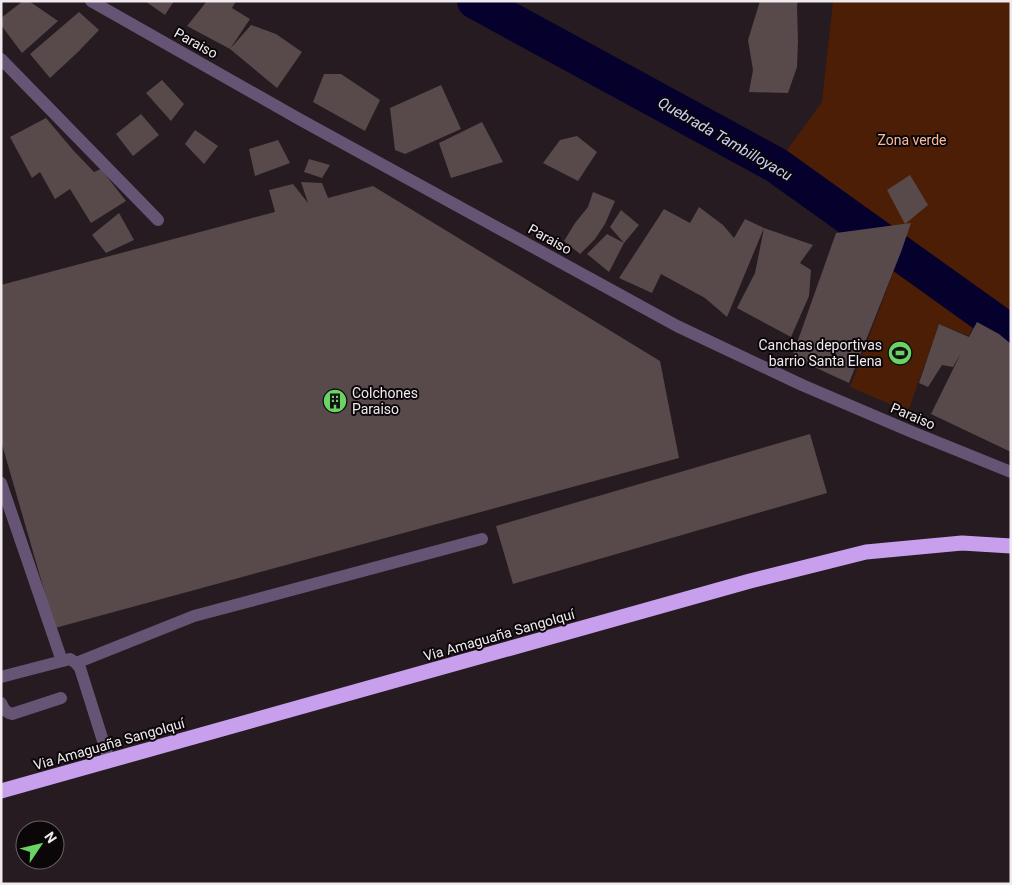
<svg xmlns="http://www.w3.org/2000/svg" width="1012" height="885" viewBox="0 0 1012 885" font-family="Roboto,sans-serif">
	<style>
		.green { fill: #4b1e05 }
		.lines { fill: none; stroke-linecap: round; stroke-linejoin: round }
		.river { stroke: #05002c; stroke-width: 36 }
		.building { fill: #584a4b }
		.minor { stroke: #655474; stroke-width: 12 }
		.highway { stroke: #c89fed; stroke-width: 15 }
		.labels { text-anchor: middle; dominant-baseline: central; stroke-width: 4; stroke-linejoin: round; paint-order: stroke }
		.street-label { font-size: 14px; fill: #f0e9ee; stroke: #0b0709 }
		.park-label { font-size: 14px; fill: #fcb99a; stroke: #0b0709 }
		.poi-label { font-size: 14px; fill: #f0e9ee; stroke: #0b0709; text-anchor: end }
		.water-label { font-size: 15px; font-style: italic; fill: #c9d2fc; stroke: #0b0709 }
	</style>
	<rect width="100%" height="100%" fill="#251b21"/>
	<path class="green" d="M833 1H1011V331L978 310 969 336 939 324 908 412 850 387 901 252 776 165 822 102Z"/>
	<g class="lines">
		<path class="river" d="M475 1 776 165 1011 333"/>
	</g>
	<g class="building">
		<path d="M23 1H29L58 21 22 53 1 25V18Z"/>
		<path d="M145 1H174L165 15Z"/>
		<path d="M207 1H236L232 8 250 19 230 49 251 25 276 34 302 52 277 88 230 49 187 26Z"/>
		<path d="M760 1H798L797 6 798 41 797 67 788 93 749 92 753 70 748 40Z"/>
		<path d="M79 12 99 30 78 52 50 78 30 54Z"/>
		<path d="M324 74H341L380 100 365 131 313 102Z"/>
		<path d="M162 80 184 104 171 121 146 93Z"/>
		<path d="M441 85 461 129 405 154 395 150 390 108Z"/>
		<path d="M141 114 159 135 133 156 116 134Z"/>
		<path d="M46 118 73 150 94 172 101 169 126 201 91 223 70 189 55 199 40 172 32 178 10 137Z"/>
		<path d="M482 122 503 162 451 178 439 143Z"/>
		<path d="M195 130 218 146 204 164 185 144Z"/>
		<path d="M577 136 597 152 578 181 543 163 560 140Z"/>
		<path d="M278 140 290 163 255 176 249 149Z"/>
		<path d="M309 159 330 165 322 178 304 172Z"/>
		<path d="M910 175 928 205 905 224 887 190Z"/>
		<path d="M301 182 322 183 328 198 373 186 660 361 679 458 55 628 1 441V285L275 212 269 190 293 184 308 203Z"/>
		<path d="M593 192 615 201 605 224 595 239 580 254 564 241 575 223 588 207Z"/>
		<path d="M699 207 723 225 734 238 745 219 764 228 813 245 800 263 811 270 809 296 791 337 737 308 755 273 764 228 727 317 705 298 661 274 652 293 619 278 664 209 690 223Z"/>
		<path d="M621 210 639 225 624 243 609 272 587 254 607 234 624 243 610 227Z"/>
		<path d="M119 213 134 240 106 253 92 235Z"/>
		<path d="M911 223 901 252 849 383 792 357 836 233Z"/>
		<path d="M977 322 999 334 1011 344V452L931 414 961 353 953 367 942 365 928 387 919 383 939 324 969 337Z"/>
		<path d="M810 434 827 493 513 584 496 526Z"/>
	</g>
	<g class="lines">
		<g class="minor">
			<path d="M91 1 299 119 677 326 802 385 912 432 1011 472"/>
			<path d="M1 59 158 220"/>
			<path d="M1 483 62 661"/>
			<path d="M76 663 194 616 482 539"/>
			<path d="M1 677 70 659 76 663 80 668 109 760"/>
			<path d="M1 703C4 709 5 712 12 714L61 698"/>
		</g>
		<path class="highway" d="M1 791 750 581 866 552 962 543 1011 546"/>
	</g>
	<defs>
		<g id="stadium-disc" transform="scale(1.25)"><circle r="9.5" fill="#69d464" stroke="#0b0709"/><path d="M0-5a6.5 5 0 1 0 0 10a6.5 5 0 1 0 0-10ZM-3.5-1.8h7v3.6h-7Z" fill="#111"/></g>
		<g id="building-disc" transform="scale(1.25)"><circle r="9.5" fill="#69d464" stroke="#0b0709"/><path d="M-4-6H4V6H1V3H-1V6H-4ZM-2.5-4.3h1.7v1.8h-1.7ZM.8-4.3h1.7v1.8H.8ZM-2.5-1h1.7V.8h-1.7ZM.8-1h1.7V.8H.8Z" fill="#111"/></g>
	</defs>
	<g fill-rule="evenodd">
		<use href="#stadium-disc" x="900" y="353"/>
		<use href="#building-disc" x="335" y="401"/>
	</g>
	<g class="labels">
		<g class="street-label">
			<text transform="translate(196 43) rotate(29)">Paraiso</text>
			<text transform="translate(550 239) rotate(29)">Paraiso</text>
			<text transform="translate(913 416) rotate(23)">Paraiso</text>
			<text transform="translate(499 635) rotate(-16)">Via Amaguaña Sangolquí</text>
			<text transform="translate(109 744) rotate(-16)">Via Amaguaña Sangolquí</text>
		</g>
		<g class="park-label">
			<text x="912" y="140">Zona verde</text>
		</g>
		<g class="poi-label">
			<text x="882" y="345">Canchas deportivas<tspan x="882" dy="16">barrio Santa Elena</tspan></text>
			<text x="352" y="393" text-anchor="start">Colchones<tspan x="352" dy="16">Paraiso</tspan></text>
		</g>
		<g class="water-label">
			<text transform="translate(725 139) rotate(30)">Quebrada Tambilloyacu</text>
		</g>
	</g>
	<rect width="1012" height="885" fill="none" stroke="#f0e9ee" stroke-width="5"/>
	<g transform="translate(40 845) rotate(55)"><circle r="24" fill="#0b0709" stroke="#676165"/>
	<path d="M0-4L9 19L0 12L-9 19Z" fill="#69d464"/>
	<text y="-8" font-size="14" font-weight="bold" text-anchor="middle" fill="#f0e9ee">N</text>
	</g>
</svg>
